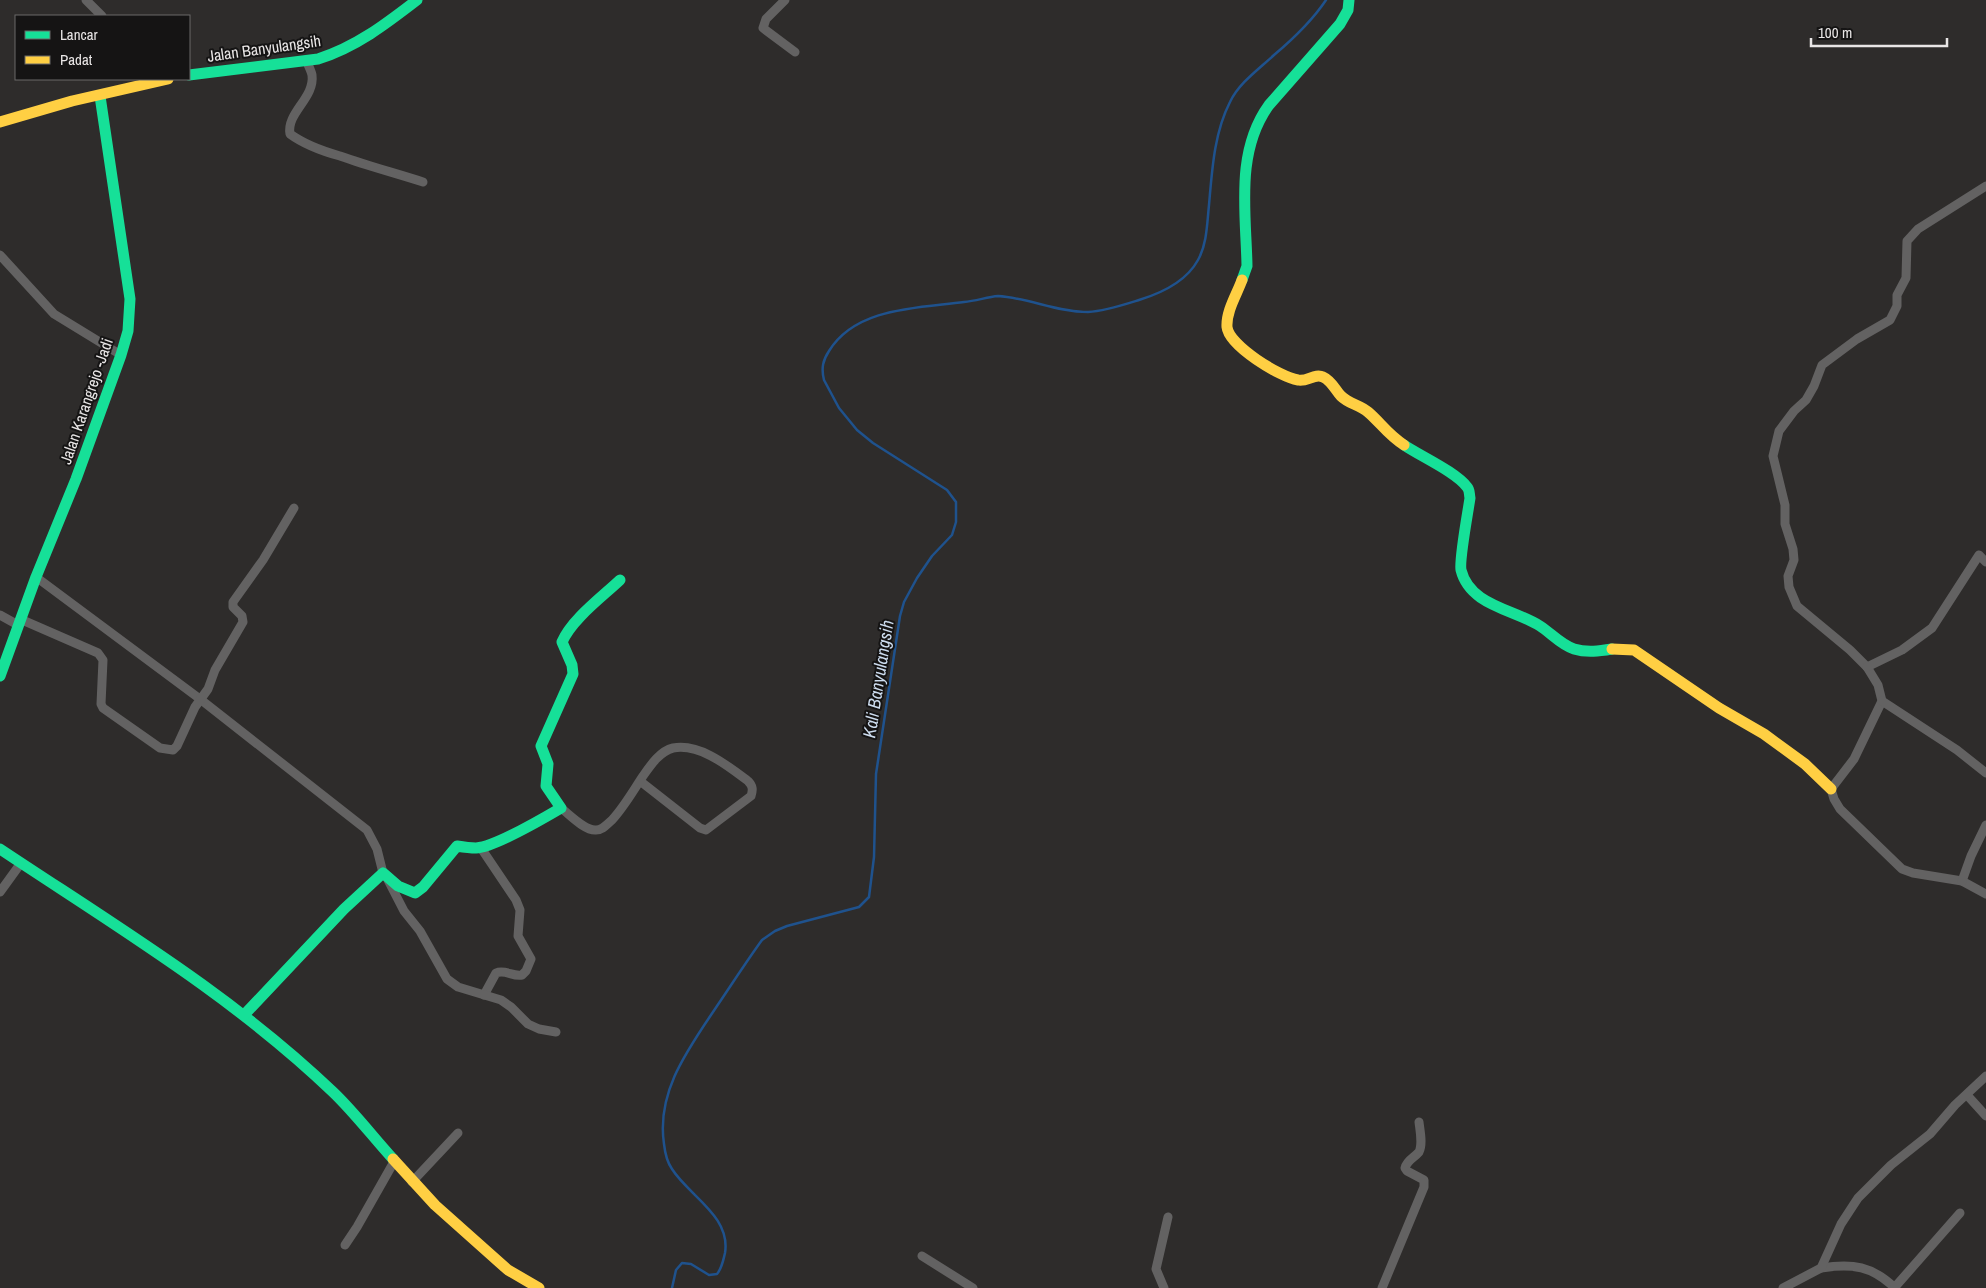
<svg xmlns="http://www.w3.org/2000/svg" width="1986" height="1288" viewBox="0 0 1986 1288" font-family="'Archivo Narrow',sans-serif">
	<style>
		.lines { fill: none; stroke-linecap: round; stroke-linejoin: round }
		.stream { stroke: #1f528d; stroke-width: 2.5 }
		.street { stroke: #636262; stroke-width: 9 }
		.fast { stroke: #16e098; stroke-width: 11 }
		.slow { stroke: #ffcf43; stroke-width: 11 }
		.labels { text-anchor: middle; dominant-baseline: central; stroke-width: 4; stroke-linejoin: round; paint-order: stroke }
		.street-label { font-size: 16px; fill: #e9e6e6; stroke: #151414 }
		.water-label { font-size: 18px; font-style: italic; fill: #cddcee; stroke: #151414 }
	</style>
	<rect width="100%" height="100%" fill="#2e2c2b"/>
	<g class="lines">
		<path class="stream" d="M672 1288 676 1270 682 1263 691 1264 709 1275 717 1274C722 1268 723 1261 725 1253 731 1216 689 1196 672 1169 667 1162 665 1153 664 1144 656 1091 689 1048 717 1006 732 984 746 962 762 940L775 931 787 926 859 907 869 897 874 857 876 774 900 616 904 602 917 578 932 556 952 535 956 522V502L947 490 873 443 857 430 839 408 824 380C821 368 823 360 829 351 856 307 919 308 964 302 976 301 987 297 998 296 1029 298 1057 312 1088 312 1105 311 1123 305 1139 300 1162 293 1186 282 1198 260 1207 244 1207 224 1209 205 1212 171 1214 133 1230 102 1239 83 1259 69 1274 55 1293 39 1312 21 1326 0"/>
		<g class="street">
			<path d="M86 0 102 16"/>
			<path d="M785 0 766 19 763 28 795 52"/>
			<path d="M306 60C308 65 311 70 312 75 315 98 286 113 290 134 305 145 322 151 340 156 368 166 395 173 423 182"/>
			<path d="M1986 186 1918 229 1907 241 1906 278 1897 295V306L1890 320 1857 339 1822 365 1814 386 1806 400 1794 411 1779 431 1773 456 1785 505V524L1793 549 1794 560 1788 576 1789 587 1797 606 1850 650 1867 667 1878 685 1882 701 1854 759 1831 789 1834 799 1840 809 1902 869 1913 873 1962 881 1986 894"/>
			<path d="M0 255 54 314 121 355"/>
			<path d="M36 577 200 699 367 830 377 849 383 873"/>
			<path d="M0 615 18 625"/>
			<path d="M20 619 98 653 103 660 101 704 103 708 160 748 173 750 177 746 195 707 208 689 215 670 243 622 242 616 233 607V602L263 560 294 508"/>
			<path d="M1867 667 1902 650 1932 628 1979 555 1986 562"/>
			<path d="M1882 701 1957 750 1986 773"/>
			<path d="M561 808C570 815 585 831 596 830 603 830 607 824 612 820 624 807 633 791 643 776 650 766 660 751 673 748 700 743 728 766 748 781 753 786 753 790 751 796L706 830 700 828 640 781"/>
			<path d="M481 848 516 900 520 910 518 936 531 959 526 971 522 975C513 977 505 969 496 973L484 995"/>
			<path d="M388 880 404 911 420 931 447 979 458 987 501 1000 511 1007 528 1024 539 1029 556 1032"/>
			<path d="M1962 881 1971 856 1986 825"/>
			<path d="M0 892 21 863"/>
			<path d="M1967 1095 1986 1116"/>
			<path d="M412 1182 458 1133"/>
			<path d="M345 1245 357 1227 395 1160"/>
			<path d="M922 1256 973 1288"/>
			<path d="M1821 1268C1853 1263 1872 1266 1895 1288"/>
			<path d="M1895 1287 1960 1213"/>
			<path d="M1164 1288 1156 1269 1168 1217"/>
			<path d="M1382 1288 1424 1187V1180L1407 1171 1405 1168C1407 1160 1414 1158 1419 1152 1423 1144 1420 1131 1419 1122"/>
			<path d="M1783 1288 1821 1268 1841 1224 1858 1198 1891 1165 1930 1134 1955 1105 1986 1076"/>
		</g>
		<g class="fast">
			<path d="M189 75 318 59C356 47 386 24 417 0"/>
			<path d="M1242 280 1247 266C1246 212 1235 152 1269 105L1340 24 1348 10 1349 0"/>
			<path d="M1404 445C1420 456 1456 472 1467 487 1470 490 1469 494 1470 498 1468 512 1459 560 1461 570 1470 606 1514 609 1540 626 1551 633 1561 645 1574 649 1587 653 1600 651 1612 649"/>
			<path d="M0 676 36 577 76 479 121 355 128 331 130 299 100 96"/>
			<path d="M0 849C114 925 233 996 333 1092 354 1112 373 1137 393 1159"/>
			<path d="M244 1015 344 909 383 873 398 886 415 893 423 887 457 846C463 847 470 848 476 848 495 847 544 818 561 808L546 786 548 764 541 746 573 674 572 665 562 642C572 619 602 597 620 580"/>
		</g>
		<g class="slow">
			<path d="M0 122 72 101 168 79"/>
			<path d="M1242 280C1237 294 1226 311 1227 327 1229 346 1280 377 1298 380 1307 382 1315 373 1323 377 1332 381 1335 390 1341 396 1349 404 1360 405 1368 412 1381 423 1387 434 1404 445"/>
			<path d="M1612 649 1634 650 1719 708 1764 734 1805 764 1831 789"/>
			<path d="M393 1159 435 1205 508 1270 539 1288"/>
		</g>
	</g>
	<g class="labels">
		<g class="street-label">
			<text transform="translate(264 48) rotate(-8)">Jalan Banyulangsih</text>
			<text transform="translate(86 401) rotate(-71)">Jalan Karangrejo -Jadi</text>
		</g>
		<g class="water-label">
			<text transform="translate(878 679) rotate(-81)">Kali Banyulangsih</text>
		</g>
	</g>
	<rect x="15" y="15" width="175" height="65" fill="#151414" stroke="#6a6868"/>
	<rect x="25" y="31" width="25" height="8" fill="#16e098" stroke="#6a6868"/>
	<text x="60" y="40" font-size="15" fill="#e9e6e6">Lancar</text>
	<rect x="25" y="56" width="25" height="8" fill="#ffcf43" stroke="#6a6868"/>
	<text x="60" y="65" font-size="15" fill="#e9e6e6">Padat</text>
	<path d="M1811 38v8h136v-8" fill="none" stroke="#e9e6e6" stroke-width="2.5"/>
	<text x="1818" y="38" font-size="15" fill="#e9e6e6" stroke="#151414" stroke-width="4" paint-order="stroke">100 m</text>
</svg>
